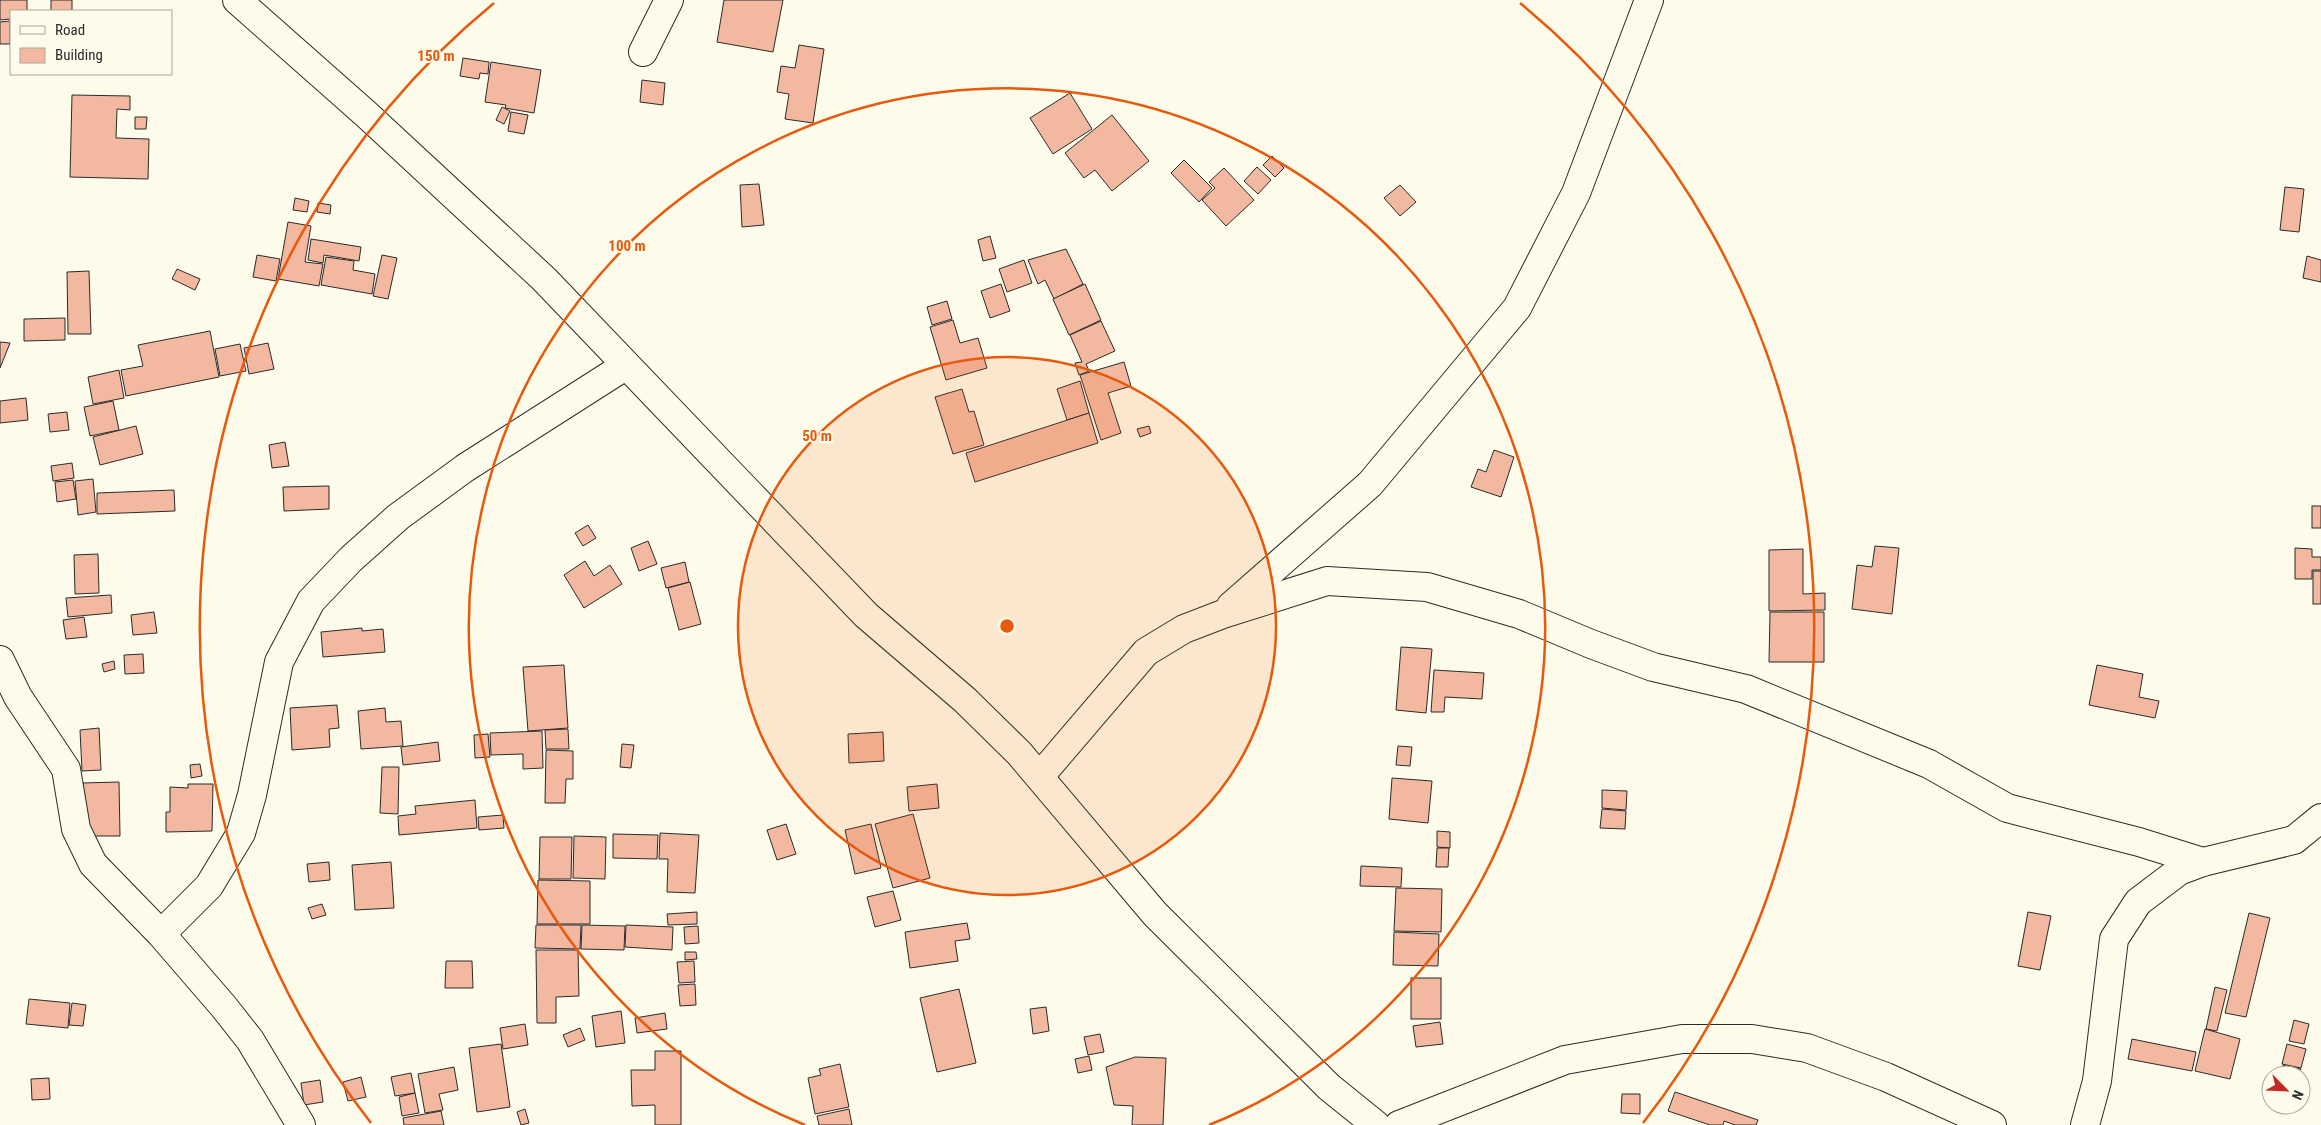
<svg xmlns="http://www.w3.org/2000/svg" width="2321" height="1125" viewBox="0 0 2321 1125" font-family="'Roboto Condensed',sans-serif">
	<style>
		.building { fill: #f2b8a0; stroke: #2b2b2b }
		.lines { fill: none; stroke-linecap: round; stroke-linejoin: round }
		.minor-casing { stroke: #2b2b2b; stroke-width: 30 }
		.minor { stroke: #fdfbea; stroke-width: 28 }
		.ring { fill: none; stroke: #e8590c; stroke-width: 2.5 }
		.centre { fill: #e8590c; stroke: #fdfbea; stroke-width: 2.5 }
		.ring-label { font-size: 15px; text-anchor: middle; font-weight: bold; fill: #e8590c; stroke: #fdfbea; stroke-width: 4; stroke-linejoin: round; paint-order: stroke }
	</style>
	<rect width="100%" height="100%" fill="#fdfbea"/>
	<g class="building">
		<path d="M0 0H27V11H11V19L0 20Z"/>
		<rect x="51" y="0" width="21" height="11"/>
		<path d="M724 0H783L773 52 717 42Z"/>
		<path d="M10 21V44H0V22Z"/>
		<path d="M799 45 824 49 813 123 785 119 789 94 777 92 781 66 795 68Z"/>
		<path d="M463 58 489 62 488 74 480 73 479 79 460 76Z"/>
		<path d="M491 62 541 70 534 113 505 108 506 105 485 102Z"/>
		<path d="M642 80 665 83 663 105 640 102Z"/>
		<path d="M1070 93 1092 129 1053 154 1030 118Z"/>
		<path d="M72 95 130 96V110L117 109 116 138 149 139 148 179 70 177Z"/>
		<path d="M502 107 510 111 504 124 496 120Z"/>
		<path d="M511 112 528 115 524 134 508 131Z"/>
		<path d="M1112 115 1149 161 1112 191 1095 170 1084 178 1065 153Z"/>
		<path d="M135 117H147L146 129H135Z"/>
		<path d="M1272 156 1284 168 1275 177 1263 165Z"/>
		<path d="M1184 160 1212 188 1199 202 1171 173Z"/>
		<path d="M1257 167 1271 180 1258 194 1244 181Z"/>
		<path d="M1224 168 1254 200 1226 226 1202 200 1215 188 1209 182Z"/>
		<path d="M759 184 764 225 742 227 740 185Z"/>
		<path d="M1400 185 1416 202 1400 216 1384 198Z"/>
		<path d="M2285 187 2304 189 2299 232 2280 230Z"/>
		<path d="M295 198 309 201 307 212 293 210Z"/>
		<path d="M318 203 331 205 330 214 317 212Z"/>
		<path d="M288 222 311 226 305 262 323 264 319 286 278 279Z"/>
		<path d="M990 236 996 258 983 261 978 240Z"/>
		<path d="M311 239 361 247 359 261 324 255 323 263 308 260Z"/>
		<path d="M1066 249 1083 284 1054 299 1045 280 1038 284 1028 260Z"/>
		<path d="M257 255 280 259 276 281 253 277Z"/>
		<path d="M382 255 397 258 388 299 373 296Z"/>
		<path d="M2307 256 2321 260V282L2303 278Z"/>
		<path d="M326 257 354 261 353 270 375 274 372 294 321 285Z"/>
		<path d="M1024 260 1032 283 1007 292 999 269Z"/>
		<path d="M177 269 200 279 195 290 172 279Z"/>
		<path d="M89 271 91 334H68L67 272Z"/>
		<path d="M1001 284 1010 311 990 318 981 291Z"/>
		<path d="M1085 284 1101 320 1069 335 1053 299Z"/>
		<path d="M947 301 952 319 932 325 927 307Z"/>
		<path d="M65 318V340L24 341V319Z"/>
		<path d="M953 320 960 343 978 338 987 368 946 380 930 327Z"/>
		<path d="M1101 321 1115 351 1086 364 1089 371 1079 375 1075 363 1082 362 1070 335Z"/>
		<path d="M210 331 219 377 126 396 121 370 143 366 138 345Z"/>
		<path d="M0 342 10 343 0 368Z"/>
		<path d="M268 343 274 369 249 374 244 348Z"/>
		<path d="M240 344 246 371 220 376 215 349Z"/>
		<path d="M1124 362 1131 386 1108 393 1121 433 1101 440 1080 375Z"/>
		<path d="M119 370 124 398 93 404 88 377Z"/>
		<path d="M1080 381 1089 413 1067 420 1057 389Z"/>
		<path d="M962 389 969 412 974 411 984 445 953 454 935 397Z"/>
		<path d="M26 398 28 420 0 423V401Z"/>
		<path d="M113 401 119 430 90 436 84 407Z"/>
		<path d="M67 412 69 430 50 432 48 414Z"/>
		<path d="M1089 413 1098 443 975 482 966 453Z"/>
		<path d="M136 426 143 454 100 465 93 437Z"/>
		<path d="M1149 426 1151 433 1140 437 1137 429Z"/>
		<path d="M285 442 289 466 272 468 269 445Z"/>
		<path d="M1494 450 1514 457 1501 497 1471 487 1478 469 1486 472Z"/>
		<path d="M72 463 74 478 53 481 51 466Z"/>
		<path d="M93 479 96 512 78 515 75 481Z"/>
		<path d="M73 480 76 499 57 502 55 482Z"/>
		<path d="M329 486V509L284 511 283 487Z"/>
		<path d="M174 490 175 511 97 514V493Z"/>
		<rect x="2312" y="506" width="9" height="22"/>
		<path d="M588 525 596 538 583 546 575 533Z"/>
		<path d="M648 541 657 564 639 571 631 548Z"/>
		<path d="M1875 546 1899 548 1892 614 1852 609 1857 565 1872 567Z"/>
		<path d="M2295 548 2312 549V557H2321V570H2312V579H2295Z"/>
		<path d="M1803 549V594L1825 593V610L1769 611V550Z"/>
		<path d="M98 554 99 593 75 594 74 555Z"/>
		<path d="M585 561 594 576 610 565 622 584 584 608 564 575Z"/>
		<path d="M685 562 689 582 666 588 661 568Z"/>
		<rect x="2313" y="571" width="8" height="33"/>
		<path d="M690 582 701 624 679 630 668 588Z"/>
		<path d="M111 595 112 613 68 617 66 598Z"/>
		<path d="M154 612 157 633 133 635 131 615Z"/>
		<path d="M1770 612H1824V662H1769Z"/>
		<path d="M84 617 87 637 66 639 63 620Z"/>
		<path d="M362 628V631L383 629 385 652 323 657 321 632Z"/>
		<path d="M1401 647 1432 649 1426 713 1396 710Z"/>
		<path d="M143 654 144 673 125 674 124 655Z"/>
		<path d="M114 661 115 669 104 672 102 664Z"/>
		<path d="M564 665 568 728 528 731 523 667Z"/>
		<path d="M2097 665 2143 674 2139 697 2159 701 2155 718 2089 705Z"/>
		<path d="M1434 670 1484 673 1482 699 1445 697 1444 712H1431Z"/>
		<path d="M337 705 339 728 329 729 330 747 292 750 290 708Z"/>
		<path d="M385 708 386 722 401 721 403 746 361 749 358 711Z"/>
		<path d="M99 728 101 770 82 771 80 730Z"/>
		<path d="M568 729 569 749H546L545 730Z"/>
		<path d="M542 731 543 768 523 769V754L491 755 490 733Z"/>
		<path d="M883 732 884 761 849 763 848 734Z"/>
		<path d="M488 734 490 757 475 758 474 735Z"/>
		<path d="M438 742 440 761 403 765 401 747Z"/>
		<path d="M622 744 634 745 631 768 620 767Z"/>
		<path d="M1398 746 1412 747 1410 766 1396 765Z"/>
		<path d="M546 750 573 751V779H566L565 803H545Z"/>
		<path d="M200 764 202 776 191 778 190 765Z"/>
		<path d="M382 767H399L398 814 380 813Z"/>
		<path d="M1392 778 1432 781 1428 823 1389 819Z"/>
		<path d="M119 782 120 836H83L82 783Z"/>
		<path d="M188 784H213L212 831 166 832V812H170V787L188 788Z"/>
		<path d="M937 784 939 808 909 811 907 787Z"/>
		<path d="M1602 790 1627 791 1626 810 1602 808Z"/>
		<path d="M475 800 477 828 399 835 398 816 416 814 415 806Z"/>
		<path d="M1602 809 1626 811 1625 829 1600 828Z"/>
		<path d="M913 814 930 878 893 888 875 824Z"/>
		<path d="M503 815 504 828 479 830 478 817Z"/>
		<path d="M786 824 796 854 777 860 767 830Z"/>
		<path d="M871 824 881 868 855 874 845 830Z"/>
		<path d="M1437 831 1450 832V848L1437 847Z"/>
		<path d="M660 833 699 835 695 893 667 892 668 859H659Z"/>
		<path d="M613 834 658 835 657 859 613 858Z"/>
		<path d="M574 836 606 837 605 879 573 878Z"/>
		<path d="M540 837H572L571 879H539Z"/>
		<path d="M1437 848H1449L1448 867H1436Z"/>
		<path d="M329 862 330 880 309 882 307 864Z"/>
		<path d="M391 862 394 908 355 910 352 865Z"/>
		<path d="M1361 866 1402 868 1401 887 1360 886Z"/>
		<path d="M538 880 590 881V924H537Z"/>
		<path d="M1396 888 1442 889 1441 932 1394 931Z"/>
		<path d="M893 891 901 920 875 927 867 897Z"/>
		<path d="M322 904 326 915 312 919 308 908Z"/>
		<path d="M697 912V924L668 925 667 914Z"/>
		<path d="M2028 912 2051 916 2040 970 2018 966Z"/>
		<path d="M2249 913 2270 918 2246 1017 2225 1013Z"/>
		<path d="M967 923 970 939 955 941 958 961 910 968 905 932Z"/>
		<path d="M536 925H581L580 949 535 948Z"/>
		<path d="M582 925 625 926 624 950 581 949Z"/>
		<path d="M626 925 673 927 672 950 625 947Z"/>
		<path d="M698 926 699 943 685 944 684 927Z"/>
		<path d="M1394 932 1439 934 1438 966 1393 965Z"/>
		<path d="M536 950H578L579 996 556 997V1023H537Z"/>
		<path d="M685 952H696L697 959 685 960Z"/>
		<path d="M446 961H472L473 988H445Z"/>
		<path d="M694 961 695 982 679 983 677 962Z"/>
		<rect x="1411" y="978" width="30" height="41"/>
		<path d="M695 984 696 1005 680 1006 678 985Z"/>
		<path d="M2215 987 2227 990 2217 1031 2206 1029Z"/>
		<path d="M959 989 976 1063 937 1072 920 998Z"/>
		<path d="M29 999 70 1003 68 1028 26 1024Z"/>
		<path d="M72 1003 86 1005 83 1026 69 1025Z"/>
		<path d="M1046 1007 1049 1031 1033 1034 1030 1009Z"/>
		<path d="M621 1011 625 1043 596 1047 592 1016Z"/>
		<path d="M665 1013 667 1029 637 1033 635 1018Z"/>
		<path d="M2294 1020 2309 1024 2304 1044 2289 1041Z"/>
		<path d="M1440 1022 1443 1044 1416 1047 1413 1026Z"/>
		<path d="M525 1024 528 1045 503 1049 500 1028Z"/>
		<path d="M580 1028 585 1040 568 1047 563 1035Z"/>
		<path d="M2205 1029 2240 1039 2230 1079 2195 1071Z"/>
		<path d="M1100 1034 1104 1052 1088 1055 1084 1037Z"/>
		<path d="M2132 1039 2196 1052 2192 1071 2128 1059Z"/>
		<path d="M501 1044 510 1107 477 1112 469 1048Z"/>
		<path d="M2287 1044 2306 1049 2301 1068 2282 1064Z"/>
		<path d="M655 1051H681V1125H655V1105L632 1106 631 1070H655Z"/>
		<path d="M1089 1056 1092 1070 1078 1073 1075 1059Z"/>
		<path d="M1135 1057 1166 1058 1163 1125H1132L1133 1106 1114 1105 1106 1067Z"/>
		<path d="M840 1064 849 1107 815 1114 808 1078 821 1075 819 1069Z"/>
		<path d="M2283 1065 2301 1069 2299 1075H2280Z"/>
		<path d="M454 1067 458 1090 439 1094 443 1110 425 1113 418 1074Z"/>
		<path d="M411 1073 415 1093 395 1096 391 1077Z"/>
		<path d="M361 1077 366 1097 348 1101 343 1082Z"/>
		<path d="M49 1078 50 1099 32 1100 31 1079Z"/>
		<path d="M320 1080 323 1102 304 1105 301 1083Z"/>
		<path d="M1675 1092 1758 1120 1756 1125H1735L1724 1121 1723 1125H1710L1668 1111Z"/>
		<path d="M415 1093 419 1113 402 1116 399 1097Z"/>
		<path d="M1622 1094H1640V1114L1621 1113Z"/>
		<path d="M525 1109 529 1123 521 1125 517 1112Z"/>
		<path d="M849 1109 852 1125H819L817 1116Z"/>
		<path d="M441 1111 444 1125H404L403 1118Z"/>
	</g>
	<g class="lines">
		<g class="minor-casing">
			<g id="minor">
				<path d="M237 0 366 114 544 279 866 615 965 700 1019 753 1155 914 1329 1087 1376 1125"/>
				<path d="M643 52 669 0"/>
				<path d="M1231 606 1370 484 1517 308 1576 193 1649 0"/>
				<path d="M0 660 18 697 66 769 76 829 93 864 161 934 224 1007 250 1040 301 1125"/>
				<path d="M1040 776 1146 652 1184 629 1223 614 1327 581 1427 587 1519 614 1591 644 1653 667 1746 689 1929 764 2007 808 2139 842 2203 862"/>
				<path d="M161 934 209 886 241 833 252 795 279 662 311 601 351 559 398 517 465 468 625 366"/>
				<path d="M1399 1125 1565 1060 1682 1039H1752L1807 1048 1886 1077 1992 1125"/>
				<path d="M2085 1125 2097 1081 2114 939 2138 902 2179 871 2203 862 2294 840 2321 818"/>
			</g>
		</g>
		<use href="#minor" class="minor"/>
	</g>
	<circle cx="1007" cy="626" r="269" fill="#e8590c" fill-opacity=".12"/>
	<g class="ring">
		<circle cx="1007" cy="626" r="269"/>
		<path d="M805 1125A538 538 0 1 1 1209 1125"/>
		<path d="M371 1123A807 807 0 0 1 494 3M1520 3A807 807 0 0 1 1643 1123"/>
	</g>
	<circle cx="1007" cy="626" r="8" class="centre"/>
	<g class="ring-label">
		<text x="436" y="61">150 m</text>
		<text x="627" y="251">100 m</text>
		<text x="817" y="441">50 m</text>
	</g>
	<rect x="10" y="10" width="162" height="65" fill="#fdfbea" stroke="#a9a89e"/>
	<rect x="20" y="26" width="25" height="8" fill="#fdfbea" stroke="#a9a89e"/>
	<text x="55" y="35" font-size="15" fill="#2b2b2b">Road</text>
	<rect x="20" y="48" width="25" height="15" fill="#f2b8a0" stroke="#a9a89e"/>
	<text x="55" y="60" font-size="15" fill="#2b2b2b">Building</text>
	<g transform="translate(2286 1090) rotate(114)"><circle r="24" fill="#fdfbea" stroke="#a9a89e"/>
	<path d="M0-4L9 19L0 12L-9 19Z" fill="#c62828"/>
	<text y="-8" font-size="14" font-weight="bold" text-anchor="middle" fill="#2b2b2b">N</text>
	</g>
</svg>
